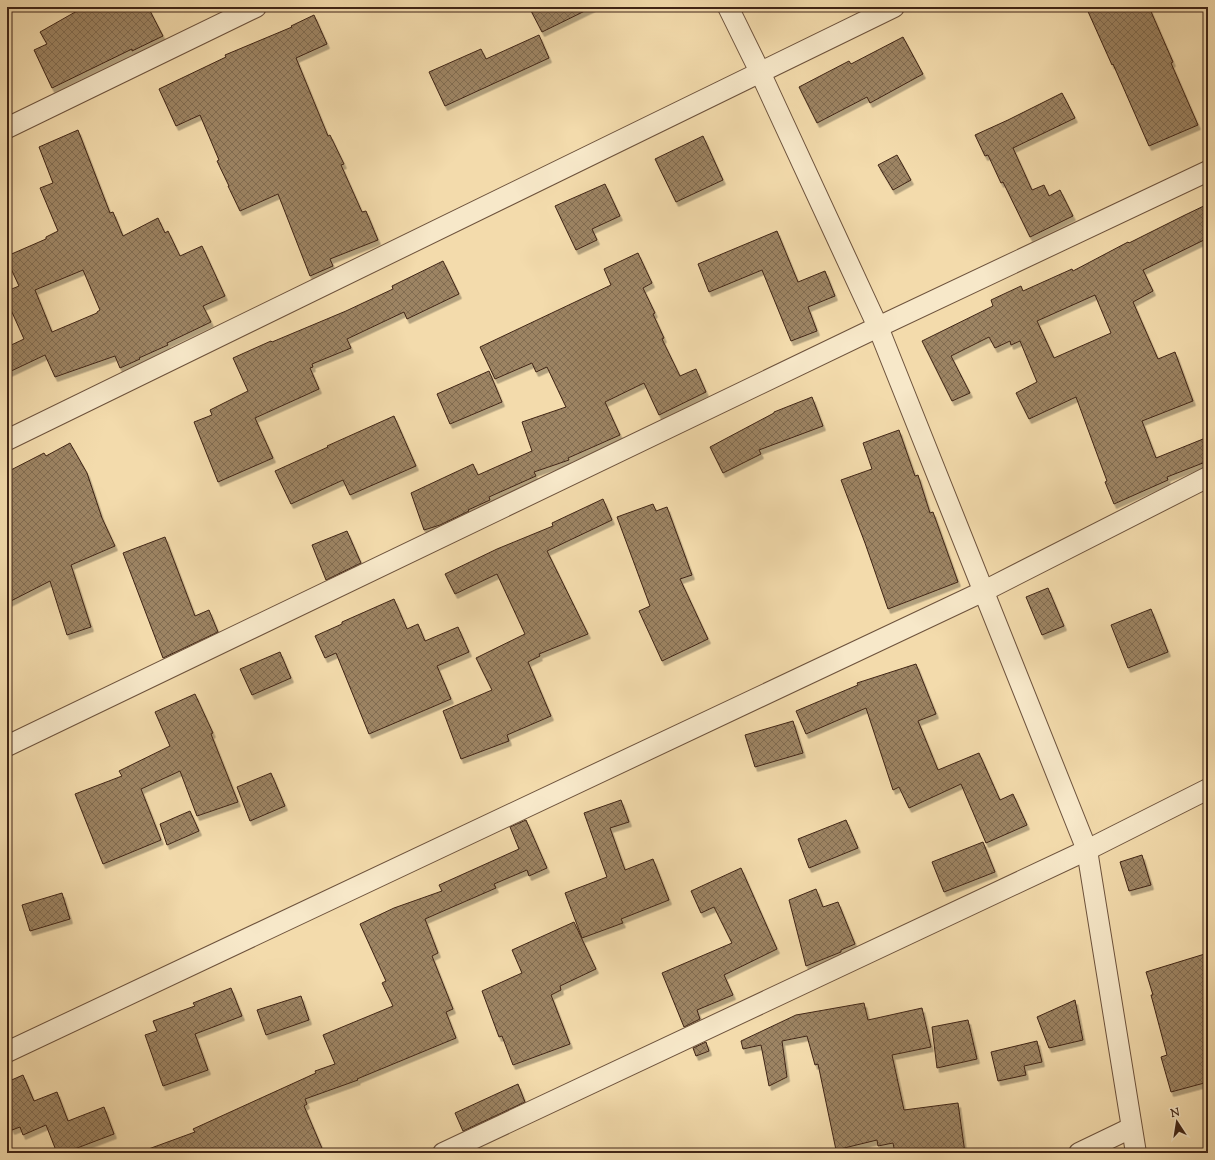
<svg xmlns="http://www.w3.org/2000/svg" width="1215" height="1160" viewBox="0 0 1215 1160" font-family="'Sorts Mill Goudy',serif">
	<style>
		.building { fill: url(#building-cross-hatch); stroke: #402516; fill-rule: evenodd; filter: url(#shadow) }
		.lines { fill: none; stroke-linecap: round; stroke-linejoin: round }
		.street-casing { stroke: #6d523c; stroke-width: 22 }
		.street { stroke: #f7e8c9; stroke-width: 20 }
	</style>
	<defs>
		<pattern id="building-cross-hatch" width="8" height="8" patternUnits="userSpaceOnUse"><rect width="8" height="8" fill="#9d8464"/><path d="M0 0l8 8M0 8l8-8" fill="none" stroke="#816c51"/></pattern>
		<filter id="shadow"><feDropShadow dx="2.5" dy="4.5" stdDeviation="0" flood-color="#0004"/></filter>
	</defs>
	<rect width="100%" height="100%" fill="#f3dbac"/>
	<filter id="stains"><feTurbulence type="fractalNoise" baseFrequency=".005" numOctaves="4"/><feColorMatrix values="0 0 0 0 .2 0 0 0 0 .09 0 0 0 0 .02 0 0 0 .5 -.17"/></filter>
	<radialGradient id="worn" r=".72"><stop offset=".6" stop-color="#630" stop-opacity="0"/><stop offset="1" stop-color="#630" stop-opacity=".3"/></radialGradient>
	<g class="building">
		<path d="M84 7H148L163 36 132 51V49L52 88 34 50 47 44 40 32Z"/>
		<path d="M529 7H593L542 32Z"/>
		<path d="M1086 7H1149L1173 62 1171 63 1198 125 1149 146 1113 64 1112 65Z"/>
		<path d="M314 15 327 44 296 58 328 136 330 135 344 164 341 165 362 212 366 211 378 240 330 259 333 266 310 276 278 194 240 211 228 186H229L217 161 219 160 200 115 176 126 159 89 226 57 225 55 292 27 291 26Z"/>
		<path d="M539 35 549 58 445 106 429 72 481 49 486 59Z"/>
		<path d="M903 37 923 74 870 103 867 97 817 123 799 87 849 61 851 64Z"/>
		<path d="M1062 93 1075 118 1013 148 1032 190 1044 185 1049 196 1060 190 1073 216 1030 237 1003 182 1001 183 988 155 985 156 975 135 1008 120Z"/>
		<path d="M78 130 110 213 113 212 123 236 158 218 165 233 168 231 180 256 202 246 225 296 203 306 211 322 167 343 168 345 139 358 140 359 120 368 115 356 55 377 45 355 7 373V347L24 339 7 301V291L19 286 7 260V256L46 239V237L58 231 40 188 53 183 39 147ZM83 270 100 310 97 312V313L52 332 35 290Z"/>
		<path d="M703 136 723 180 676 202 655 159Z"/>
		<path d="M897 155 911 180 893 190 878 165Z"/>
		<path d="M605 184 620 216 592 229 597 240 576 250 555 206Z"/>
		<path d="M1208 204V238L1143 270 1153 291 1133 302 1158 359 1175 352 1193 401 1142 421 1156 458 1208 437V461L1167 477 1168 480 1114 504 1105 482 1107 481 1076 397 1029 419 1016 393 1037 382 1020 341 1011 345 1010 341 995 348 989 337 951 356 970 393 952 401 922 341 993 306 991 300 1021 286 1023 291 1072 269 1073 271 1128 242 1129 243 1185 215ZM1095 295 1111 333 1054 358 1037 321Z"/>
		<path d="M777 231 798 282 825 271 835 296 808 307 817 331 791 341 762 270 709 292 698 264Z"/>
		<path d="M638 253 652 283 643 288 655 313 653 314 664 338 662 339 680 376 696 369 706 392 659 415 644 383 605 402 620 435 568 458 569 460 534 472 536 476 489 497 490 500 468 510 469 511 440 525 424 530 411 493 473 464 478 475 532 451 522 422 566 407 547 367 536 372 532 363 495 379 480 347 611 285 604 269Z"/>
		<path d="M443 261 459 294 407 319 404 312 347 339 351 348 312 364 313 367 310 368 319 389 255 418 273 458 218 482 194 422 212 415 210 410 248 391 233 358 271 341 272 342 346 311 393 289 392 286Z"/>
		<path d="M489 371 502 402 450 424 437 394Z"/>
		<path d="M812 397 823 426 759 450 761 454 723 473 710 447 774 413V412Z"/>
		<path d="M394 416 416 466 350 495 343 480 291 504 275 471 328 447 327 446Z"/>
		<path d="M899 430 915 476 918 475 930 513 933 512 958 582 888 609 865 543 841 480 872 469 863 443Z"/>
		<path d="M70 443 87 473 102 518 115 546 71 565 91 627 67 635 50 581 7 603V472L44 453 46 456Z"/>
		<path d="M603 499 612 520 547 551 588 634 539 654 540 656 528 662 551 716 507 735 509 741 461 759 443 711 492 690 476 658 525 634 497 574 455 594 445 574 497 549 553 526 552 523Z"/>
		<path d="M653 504 656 511 667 507 692 575 680 579 708 639 662 661 639 611 650 606 617 517Z"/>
		<path d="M347 531 361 563 326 580 312 545Z"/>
		<path d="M165 537 195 616 209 610 218 632 163 658 123 553Z"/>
		<path d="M1048 588 1064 626 1042 635 1026 597Z"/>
		<path d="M394 599 407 629 418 624 425 641 458 627 469 652 437 666 451 699 369 734 336 653 325 658 315 636 342 624V622Z"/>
		<path d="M1151 609 1168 652 1128 668 1111 625Z"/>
		<path d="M280 652 291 678 252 695 240 669Z"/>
		<path d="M916 664 936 714 918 721 938 770 979 753 1000 800 1013 794 1027 825 986 843 961 784 909 808 899 787 893 790 866 708 806 734 796 711 858 685 857 683Z"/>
		<path d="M195 694 213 733 211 734 238 802 197 816 180 771 141 789 161 840 103 864 75 794 122 776 119 771 170 746 155 712Z"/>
		<path d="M793 721 803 753 755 767 745 735Z"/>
		<path d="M271 773 285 806 250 821 237 787Z"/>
		<path d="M621 800 629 822 610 828 625 870 653 859 669 900 621 919 623 923 582 938 565 893 607 877 584 813Z"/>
		<path d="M190 811 199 831 167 845 160 824Z"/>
		<path d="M526 820 547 868 529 876 527 870 494 884 496 888 425 919 438 953 432 956 453 1009 446 1012 456 1038 357 1079 358 1080 305 1099 307 1104 304 1106 324 1153H143V1151L195 1132 193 1129 316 1073 315 1071 335 1064 323 1035 393 1006 382 983 386 981 360 924 394 908 442 891 439 885 519 849 510 827Z"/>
		<path d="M846 820 858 848 809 868 798 839Z"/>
		<path d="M983 842 995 872 944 892 932 862Z"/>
		<path d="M1142 855 1151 885 1129 891 1120 862Z"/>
		<path d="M741 868 777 949 724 975 733 995 697 1010 700 1019 684 1027 662 973 732 943 714 907 701 913 691 891Z"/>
		<path d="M816 889 823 907 838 902 855 944 841 950V952L806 966 789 900Z"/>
		<path d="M62 893 70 919 30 931 22 905Z"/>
		<path d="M574 922 596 969 560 986 561 990 551 995 570 1044 513 1065 502 1036 499 1037 482 991 522 973 512 950Z"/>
		<path d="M1208 953V1082L1171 1092 1161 1057 1167 1055 1151 995H1153L1146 972Z"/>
		<path d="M231 988 242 1016 195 1034 208 1070 163 1086 145 1035 157 1031 153 1021 195 1006 193 1003Z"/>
		<path d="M301 996 309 1020 266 1035 257 1010Z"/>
		<path d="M1075 1000 1083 1040 1049 1048 1037 1017Z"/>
		<path d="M864 1003 868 1020 922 1008 931 1047 892 1055 904 1110 958 1103 965 1153H895L893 1143 878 1146 877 1140 836 1150 818 1064 815 1065 807 1036 782 1041 787 1077 769 1086 761 1045 743 1049 741 1041 796 1015Z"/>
		<path d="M968 1020 977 1059 937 1068 932 1027Z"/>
		<path d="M1037 1041 1042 1062 1024 1066 1026 1075 998 1081 991 1052Z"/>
		<path d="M706 1042 709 1051 696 1056 693 1048Z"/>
		<path d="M23 1075 34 1101 57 1092 68 1121 104 1107 114 1134 64 1153H57L46 1125 23 1135 20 1127 12 1130 7 1119V1082Z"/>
		<path d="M518 1084 525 1102 463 1131 455 1113Z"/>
	</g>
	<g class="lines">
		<g class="street-casing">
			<g id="street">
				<path d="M728 7 760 72 878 327 1087 850 1136 1153"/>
				<path d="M7 128 256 7"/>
				<path d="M7 440 894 7"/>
				<path d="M7 746 878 327 1208 171"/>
				<path d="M7 1052 984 591 1208 477"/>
				<path d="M443 1153 1087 850 1208 789"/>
				<path d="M1079 1153 1131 1128"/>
			</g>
		</g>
		<use href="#street" class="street"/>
	</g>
	<rect width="1215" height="1160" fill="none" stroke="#f3dbac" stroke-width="24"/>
	<rect x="8" y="8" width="1199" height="1144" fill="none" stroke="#402516" stroke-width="2"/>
	<rect x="12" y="12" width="1191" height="1136" fill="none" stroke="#402516"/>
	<g transform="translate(1177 1122) rotate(348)" stroke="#f7e8c9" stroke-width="3" paint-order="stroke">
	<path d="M0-3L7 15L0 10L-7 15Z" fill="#402516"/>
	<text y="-6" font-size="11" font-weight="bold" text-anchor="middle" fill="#402516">N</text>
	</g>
	<rect width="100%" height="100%" filter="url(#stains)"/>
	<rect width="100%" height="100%" fill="url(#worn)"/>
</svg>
